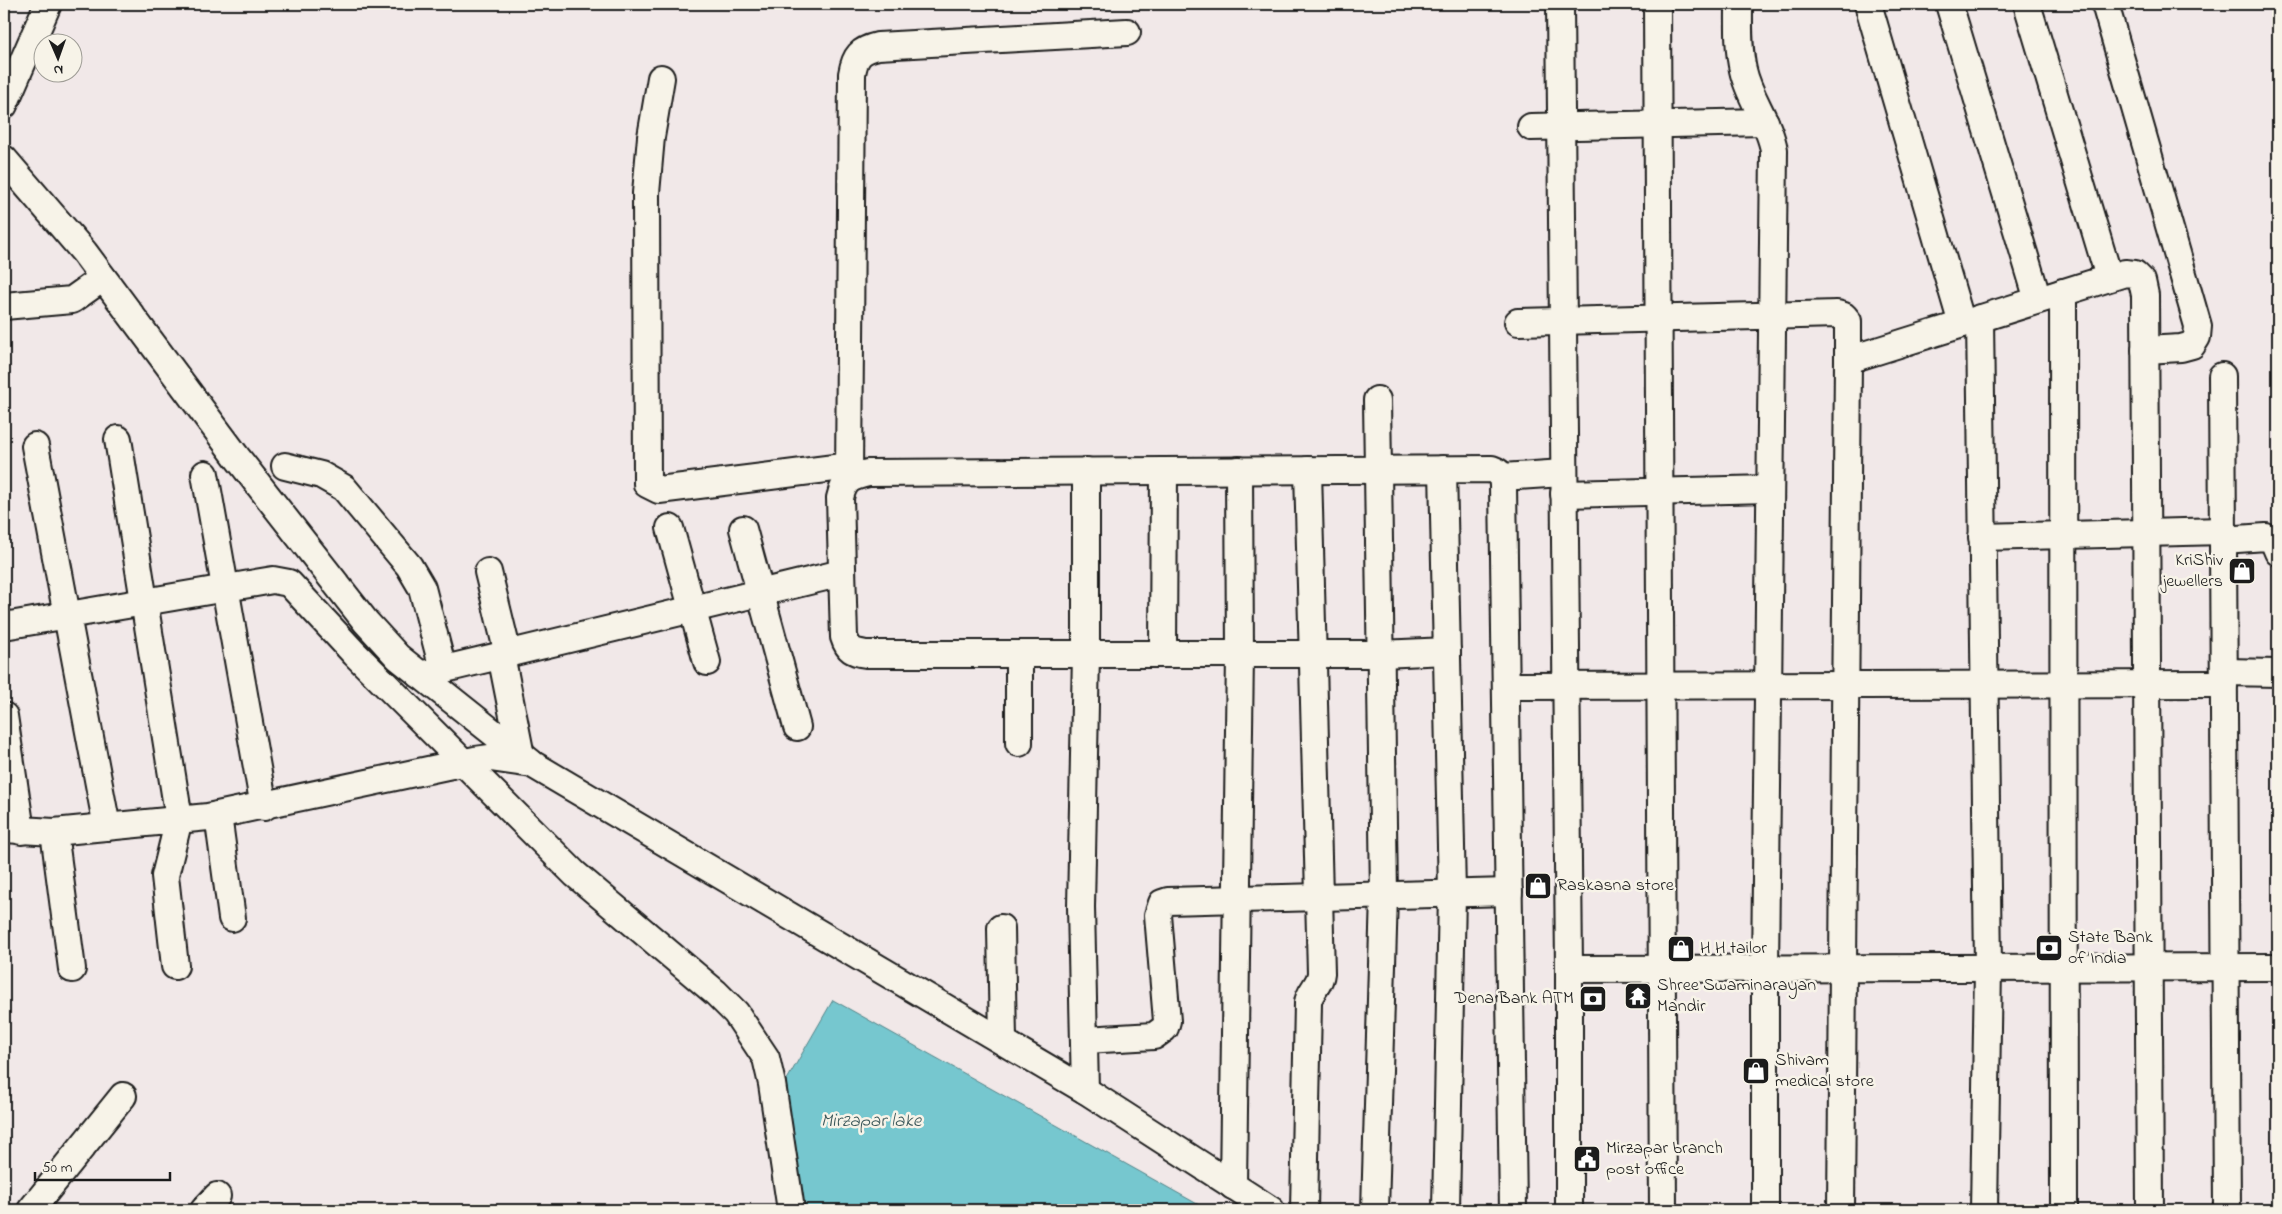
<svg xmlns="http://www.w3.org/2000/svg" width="2282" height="1214" viewBox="0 0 2282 1214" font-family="'Indie Flower',sans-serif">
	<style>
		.water { fill: #76c7cf; stroke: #528387 }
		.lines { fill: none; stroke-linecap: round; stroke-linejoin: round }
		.minor-casing { stroke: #1c1c1c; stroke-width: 30 }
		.minor { stroke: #f7f3e8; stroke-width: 26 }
		.labels { text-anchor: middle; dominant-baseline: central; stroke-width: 5; stroke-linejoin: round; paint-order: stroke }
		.poi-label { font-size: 18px; fill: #1c1c1c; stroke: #f7f3e8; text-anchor: start }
		.water-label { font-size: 19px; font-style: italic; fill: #3c585b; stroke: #f7f3e8 }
	</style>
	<rect width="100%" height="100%" fill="#f1e8e8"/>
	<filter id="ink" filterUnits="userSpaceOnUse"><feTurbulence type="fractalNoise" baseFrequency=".02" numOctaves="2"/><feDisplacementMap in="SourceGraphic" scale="10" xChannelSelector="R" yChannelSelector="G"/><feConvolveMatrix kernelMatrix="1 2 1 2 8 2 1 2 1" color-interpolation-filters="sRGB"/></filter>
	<g filter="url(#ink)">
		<path class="water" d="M833 1000 1208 1210H795L777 1097Z"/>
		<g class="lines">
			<g class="minor-casing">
				<g id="minor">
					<path d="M1560 4 1569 969V1210"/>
					<path d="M1657 4 1663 1210"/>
					<path d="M1739 4C1739 26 1738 48 1743 70 1749 98 1769 121 1774 150L1765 969V1210"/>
					<path d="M1868 4 1962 324"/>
					<path d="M1949 4 2038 300"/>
					<path d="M2027 4 2109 277"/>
					<path d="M2105 4 2198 326 2197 337 2192 345 2181 348 2145 350"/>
					<path d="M661 78 651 137 646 193 647 484 659 490 850 466"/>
					<path d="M4 105 48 4"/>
					<path d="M1531 127 1765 122"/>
					<path d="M4 159 84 252 236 456 366 622 398 657 530 762"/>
					<path d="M2063 292 2064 1210"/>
					<path d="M4 306 72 300 103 278"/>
					<path d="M1980 318 1988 968 1984 1210"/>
					<path d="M1518 322 1837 314 1844 316 1848 321V360"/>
					<path d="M2222 376 2227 1210"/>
					<path d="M118 439 179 819 165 876 175 966"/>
					<path d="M35 446 107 827"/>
					<path d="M285 466 321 475 344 488 409 566 422 588 443 669"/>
					<path d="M1443 469 1452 893 1446 1210"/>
					<path d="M205 474 264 807"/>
					<path d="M849 477 852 74C855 56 860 50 878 46L1127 32"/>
					<path d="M1502 477 1563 473"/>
					<path d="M1564 494 1770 489"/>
					<path d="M670 528 707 662"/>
					<path d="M743 529 797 727"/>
					<path d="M1982 537 2223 531"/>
					<path d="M2223 540 2266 537 2273 540 2278 552"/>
					<path d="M488 572 508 654"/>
					<path d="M4 626 273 580 289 583 355 654 575 874 716 993 736 1013 766 1058 772 1084 791 1210"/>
					<path d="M1447 651 1381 654H866C853 652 848 650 844 637L840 498C844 480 850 477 868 473L1492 469C1501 472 1502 476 1503 485L1513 1210"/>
					<path d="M1019 654V743"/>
					<path d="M1163 654 1164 471"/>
					<path d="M501 655 521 756"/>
					<path d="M2224 672 2278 673"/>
					<path d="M420 675 842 573"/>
					<path d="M1506 686 2224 684"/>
					<path d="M4 716 21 831"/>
					<path d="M218 815 232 918"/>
					<path d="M4 829 54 832 208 817 475 760 490 758 532 764 1085 1090 1271 1210"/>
					<path d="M54 832 72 969"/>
					<path d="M1001 928 1003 1041"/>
					<path d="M1569 969 2278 967"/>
					<path d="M1085 1040 1154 1036 1165 1028 1167 1021 1158 915 1162 903 1168 901 1509 892"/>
					<path d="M1085 1090 1081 907 1086 653V471"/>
					<path d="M1233 1186 1240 654 1239 470"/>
					<path d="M31 1210 123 1096"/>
					<path d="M204 1210 217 1196"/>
					<path d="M1304 1210 1308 1003C1309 991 1320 986 1321 973L1308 470"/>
					<path d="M1375 1210 1384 895 1377 400"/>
					<path d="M1841 1210 1848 360 2125 273 2135 274 2142 281 2145 295 2150 1210"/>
				</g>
			</g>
			<use href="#minor" class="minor"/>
		</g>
	</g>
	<defs>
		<g id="shop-square" transform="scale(1.4375)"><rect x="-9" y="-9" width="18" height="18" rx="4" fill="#1c1c1c" stroke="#f7f3e8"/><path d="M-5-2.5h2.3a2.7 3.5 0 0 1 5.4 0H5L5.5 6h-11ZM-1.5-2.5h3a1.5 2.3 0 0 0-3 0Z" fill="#fff"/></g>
		<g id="bank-square" transform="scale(1.4375)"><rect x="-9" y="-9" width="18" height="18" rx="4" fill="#1c1c1c" stroke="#f7f3e8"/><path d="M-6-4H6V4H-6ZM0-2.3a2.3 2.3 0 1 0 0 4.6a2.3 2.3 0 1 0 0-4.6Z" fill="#fff"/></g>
		<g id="temple-square" transform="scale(1.4375)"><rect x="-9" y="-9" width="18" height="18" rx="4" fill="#1c1c1c" stroke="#f7f3e8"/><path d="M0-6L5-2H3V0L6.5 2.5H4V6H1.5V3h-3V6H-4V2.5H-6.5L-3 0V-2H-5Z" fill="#fff"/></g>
		<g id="civic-square" transform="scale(1.4375)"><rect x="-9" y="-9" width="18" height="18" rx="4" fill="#1c1c1c" stroke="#f7f3e8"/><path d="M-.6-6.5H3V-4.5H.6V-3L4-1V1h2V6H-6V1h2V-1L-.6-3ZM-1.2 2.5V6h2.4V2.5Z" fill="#fff"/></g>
	</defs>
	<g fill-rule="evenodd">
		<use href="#shop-square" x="2242" y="571"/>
		<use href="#shop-square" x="1538" y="886"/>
		<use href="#bank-square" x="2049" y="948"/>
		<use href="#shop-square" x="1681" y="949"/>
		<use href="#temple-square" x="1638" y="996"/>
		<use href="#bank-square" x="1593" y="999"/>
		<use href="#shop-square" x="1756" y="1071"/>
		<use href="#civic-square" x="1587" y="1159"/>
	</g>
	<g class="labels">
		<g class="poi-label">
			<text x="2223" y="561" text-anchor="end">KriShiv<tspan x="2223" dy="21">jewellers</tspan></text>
			<text x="1557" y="886">Raskasna store</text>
			<text x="2068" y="938">State Bank<tspan x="2068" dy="21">of India</tspan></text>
			<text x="1700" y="949">H H tailor</text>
			<text x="1657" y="986">Shree Swaminarayan<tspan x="1657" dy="21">Mandir</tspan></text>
			<text x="1574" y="999" text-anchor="end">Dena Bank ATM</text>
			<text x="1775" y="1061">Shivam<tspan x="1775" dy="21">medical store</tspan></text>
			<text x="1606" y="1149">Mirzapar branch<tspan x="1606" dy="21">post office</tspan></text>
		</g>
		<g class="water-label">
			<text x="871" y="1121">Mirzapar lake</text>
		</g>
	</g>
	<rect width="2282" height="1214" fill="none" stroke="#f7f3e8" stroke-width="20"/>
	<rect x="10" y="10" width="2262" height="1194" fill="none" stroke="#1c1c1c" stroke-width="2" filter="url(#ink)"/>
	<g transform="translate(58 58) rotate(178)"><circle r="24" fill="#f7f3e8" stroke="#9f9d96"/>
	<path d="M0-4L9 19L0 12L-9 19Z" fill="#1c1c1c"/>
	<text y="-8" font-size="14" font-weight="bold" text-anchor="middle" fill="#1c1c1c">N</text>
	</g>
	<path d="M35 1172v8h135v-8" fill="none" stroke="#1c1c1c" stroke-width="2.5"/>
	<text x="42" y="1172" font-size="15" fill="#1c1c1c" stroke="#f7f3e8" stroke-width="4" paint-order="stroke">50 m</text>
</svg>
